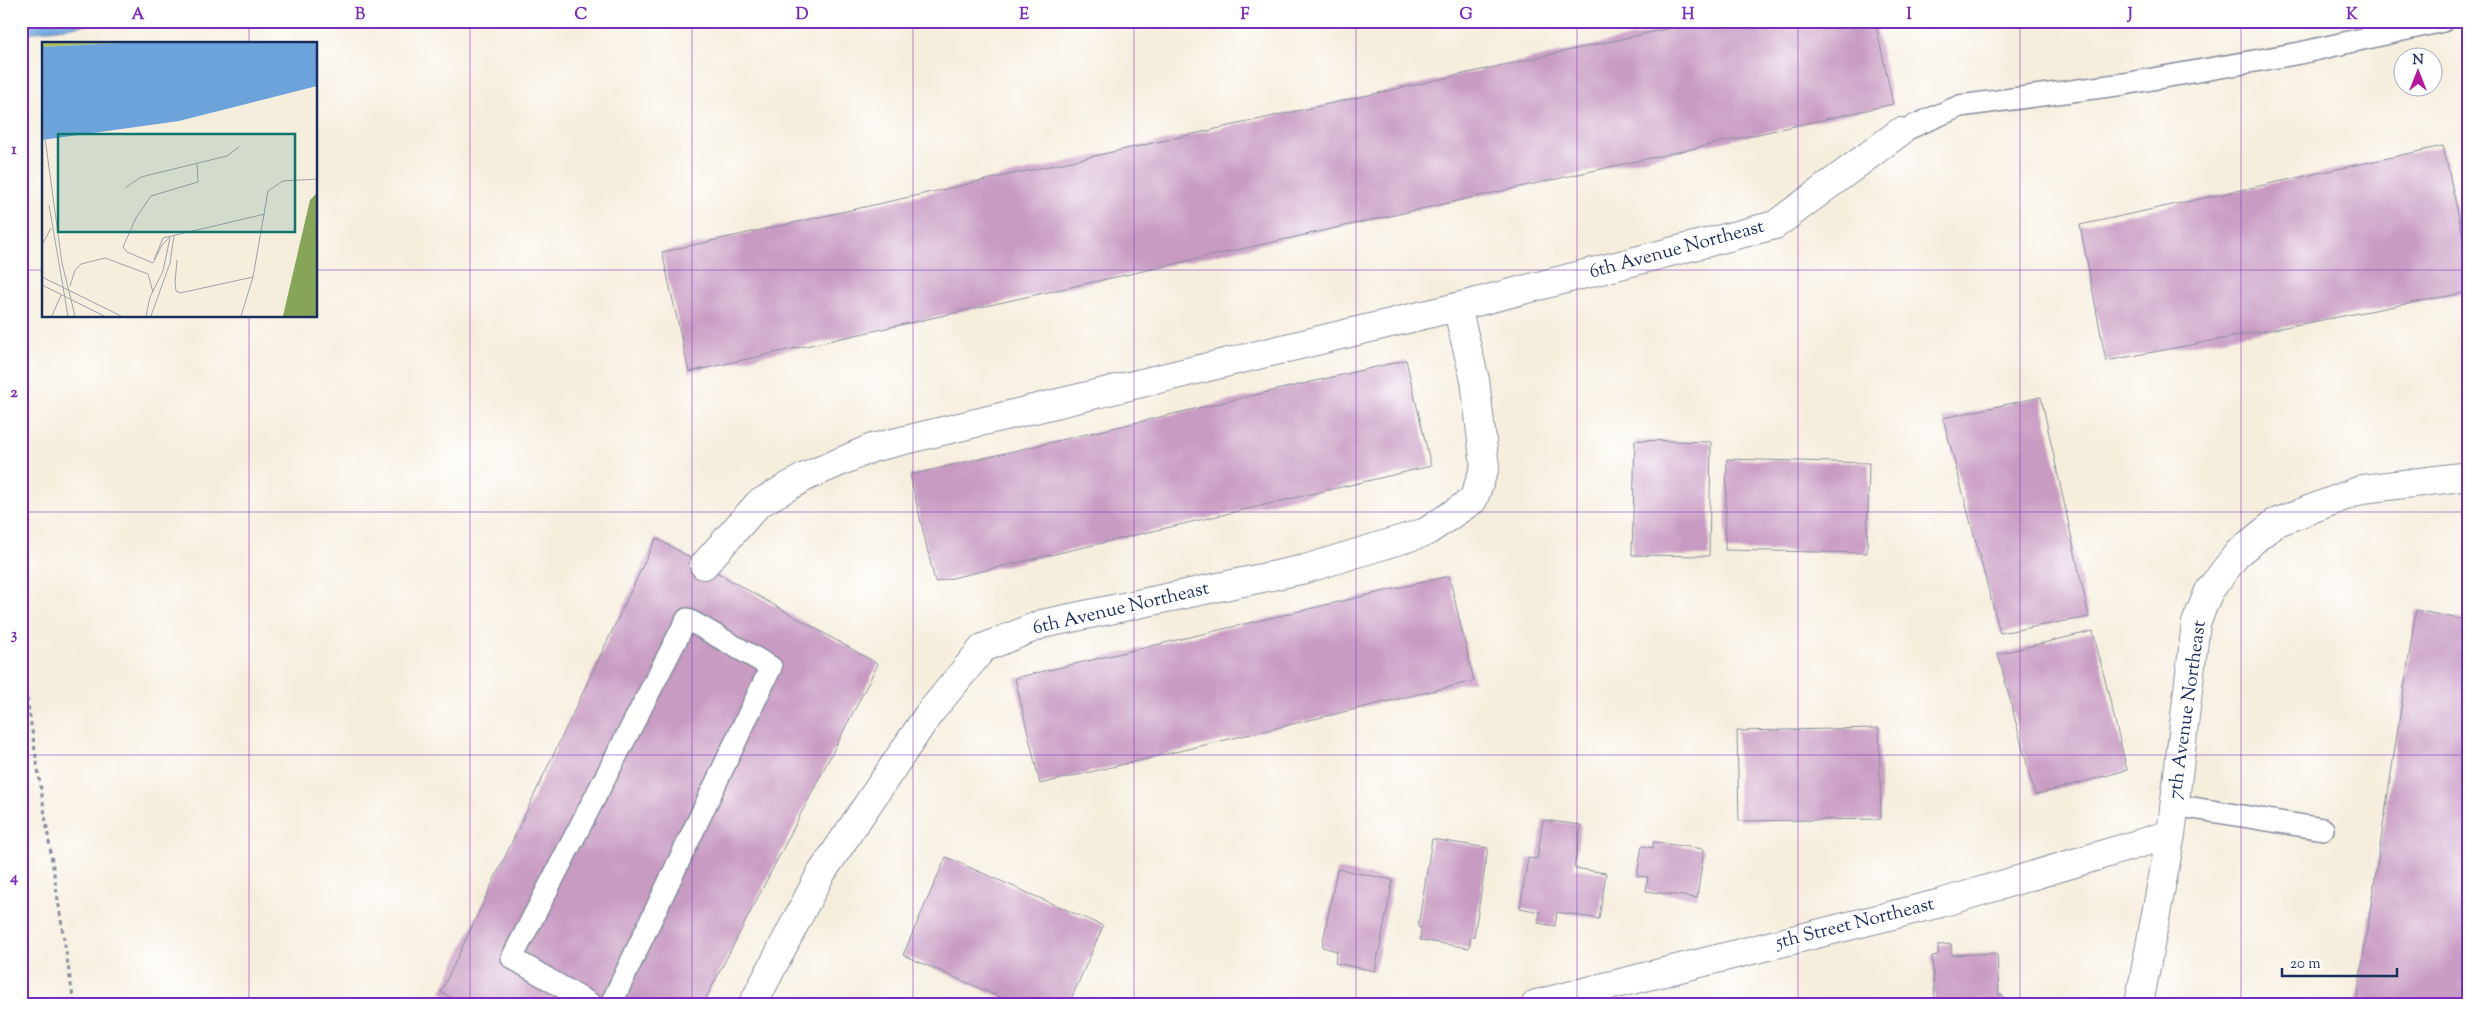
<svg xmlns="http://www.w3.org/2000/svg" width="2490" height="1025" viewBox="0 0 2490 1025" font-family="'Sorts Mill Goudy',serif">
	<style>
		.water { fill: #6da3db; stroke: #44699c }
		.building { fill: #c89bc2 }
		.lines { fill: none; stroke-linecap: round; stroke-linejoin: round }
		.service-casing { stroke: #888e9e; stroke-width: 24 }
		.minor-casing { stroke: #888e9e; stroke-width: 30 }
		.path { stroke: #888e9e; stroke-width: 3; stroke-dasharray: 4 4; stroke-linecap: butt }
		.service { stroke: #fff; stroke-width: 21 }
		.minor { stroke: #fff; stroke-width: 28 }
		.grid { fill: none; stroke: #7b2cbf; stroke-width: 1; stroke-opacity: 0.55 }
		.labels { text-anchor: middle; dominant-baseline: central; stroke-width: 4; stroke-linejoin: round; paint-order: stroke }
		.street-label { font-size: 19px; fill: #1b2f5e; stroke: #fff }
		.inset-road { fill: none; stroke: #9ea2aa; stroke-width: 1 }
		.view { fill: #0f766e; fill-opacity: 0.15; stroke: #0f766e; stroke-width: 2.5 }
		.inset-edge { fill: none; stroke: #1b2f5e; stroke-width: 2.5 }
		.neatline { fill: none; stroke: #7b2cbf; stroke-width: 2 }
		.grid-label { font-size: 16px; text-anchor: middle; font-weight: bold; fill: #7b2cbf }
	</style>
	<rect width="100%" height="100%" fill="#fff"/>
	<filter id="ink" filterUnits="userSpaceOnUse"><feTurbulence type="fractalNoise" baseFrequency=".02" numOctaves="2"/><feDisplacementMap in="SourceGraphic" scale="10" xChannelSelector="R" yChannelSelector="G"/><feConvolveMatrix kernelMatrix="1 2 1 2 8 2 1 2 1" color-interpolation-filters="sRGB"/></filter>
	<filter id="wash" filterUnits="userSpaceOnUse"><feTurbulence type="fractalNoise" baseFrequency=".0096" numOctaves="4" result="noise"/><feDisplacementMap in="SourceGraphic" scale="20" xChannelSelector="R" yChannelSelector="G"/><feGaussianBlur stdDeviation="1.12" result="paint"/><feColorMatrix in="noise" values="0 0 0 0 0 0 0 0 0 0 0 0 0 0 0 0 0 1.4 0 .05"/><feComposite in="paint" operator="in"/></filter>
	<g filter="url(#wash)">
		<rect width="100%" height="100%" fill="#f6eedd"/>
		<path class="water" d="M21 21H114L21 34Z"/>
		<g id="blocks">
			<g class="building">
				<path d="M1702 21H1875L1893 104 689 372 662 252Z"/>
				<path d="M2443 146 2469 263V292L2106 361 2080 225Z"/>
				<path d="M1406 360 1431 466 935 582 910 475Z"/>
				<path d="M2041 397 2089 617 2000 633 1943 418Z"/>
				<path d="M1635 440 1711 442 1709 556 1632 555Z"/>
				<path d="M1727 459 1869 463 1867 553 1725 550Z"/>
				<path d="M656 538 878 664 703 1004H463L441 992Z"/>
				<path d="M1449 576 1474 681 1040 784 1015 678Z"/>
				<path d="M2416 610 2469 621V1004H2356Z"/>
				<path d="M2093 631 2127 770 2035 795 1998 654Z"/>
				<path d="M1879 728 1881 819 1739 821 1737 731Z"/>
				<path d="M1543 820 1581 825 1574 868 1606 873 1599 919 1557 912 1555 926 1538 923 1540 912 1520 908 1528 858 1537 859Z"/>
				<path d="M1432 839 1488 848 1474 937H1471L1469 948 1420 940 1421 928 1418 927Z"/>
				<path d="M1653 842 1704 849 1697 898 1646 891 1648 877 1637 876 1642 846 1653 848Z"/>
				<path d="M946 857 1103 926 1069 1004H1016L903 955Z"/>
				<path d="M1337 869 1393 880 1375 971 1335 963 1337 951 1322 947Z"/>
				<path d="M1951 944 1952 955 1997 953 1999 995H2003L2004 1004H1935L1932 956 1938 955V945Z"/>
			</g>
		</g>
	</g>
	<g filter="url(#ink)">
		<use href="#blocks" fill-opacity="0" stroke="#888e9e" stroke-width="1"/>
		<g class="lines">
			<g class="service-casing">
				<g id="service">
					<path d="M1900 132 1960 106 2124 84 2300 53 2443 21"/>
					<path d="M2174 805 2323 829"/>
					<path d="M591 1004 512 958 687 619 771 667 611 1004"/>
				</g>
			</g>
			<g class="minor-casing">
				<g id="minor">
					<path d="M704 565 758 504 805 477 872 448 1457 307 1775 225 1900 132"/>
					<path d="M753 1004 820 875 928 715 983 648 1042 624 1305 569 1426 532 1473 500 1485 467 1475 380 1457 307"/>
					<path d="M1536 1004 1941 903 2171 834"/>
					<path d="M2139 1004 2171 834 2196 623 2209 591 2238 553 2275 523 2363 489 2469 476"/>
				</g>
			</g>
			<path class="path" d="M21 659 74 1004"/>
			<use href="#service" class="service"/>
			<use href="#minor" class="minor"/>
		</g>
	</g>
	<path class="grid" d="M249 21V44M470 21V1004M692 21V1004M913 21V1004M1134 21V1004M1356 21V1004M1577 21V1004M1798 21V1004M2020 21V1004M2241 21V1004M21 270H44M316 270H2469M249 316V1004M21 512H2469M21 755H2469"/>
	<g class="labels">
		<g class="street-label">
			<text transform="translate(1677 250) rotate(-15)">6th Avenue Northeast</text>
			<text transform="translate(1121 609) rotate(-13)">6th Avenue Northeast</text>
			<text transform="translate(2188 710) rotate(-82)">7th Avenue Northeast</text>
			<text transform="translate(1855 924) rotate(-14)">5th Street Northeast</text>
		</g>
	</g>
	<g transform="translate(42 42)">
		<rect width="275" height="275" fill="#f6eedd"/>
		<path d="M0 1H77L0 5Z" fill="#aabe62"/>
		<path d="M275 151V274H241L268 158Z" fill="#87a558"/>
		<path d="M77 1H275V44L137 79 0 98V5Z" fill="#6da3db"/>
		<path class="inset-road" d="M0 74 20 221 33 274M83 146 99 135 185 114 197 105M7 163 26 274M128 195 120 203 111 221 85 210 81 205 94 176 109 154 156 140 155 122M0 203 9 186M112 218 121 196 223 172M135 218 133 241 134 249 138 251 211 235M0 235 79 274M0 243 62 274M28 244 33 228 39 222 63 216 106 232 111 250M10 274 19 253M104 274 108 255 121 229 128 196M109 274 128 221 132 194M199 274 211 235 226 149 241 139 275 137"/>
		<path class="view" d="M16 92H253V190H16Z"/>
		<rect width="275" height="275" class="inset-edge"/>
	</g>
	<rect width="2490" height="1025" fill="none" stroke="#fff" stroke-width="55"/>
	<g transform="translate(2418 72)"><circle r="24" fill="#ffffff" stroke="#a4acbf"/>
	<path d="M0-4L9 19L0 12L-9 19Z" fill="#b5179e"/>
	<text y="-8" font-size="14" font-weight="bold" text-anchor="middle" fill="#1b2f5e">N</text>
	</g>
	<path d="M2282 968v8h115v-8" fill="none" stroke="#1b2f5e" stroke-width="2.5"/>
	<text x="2290" y="968" font-size="15" fill="#1b2f5e" stroke="#ffffff" stroke-width="4" paint-order="stroke">20 m</text>
	<rect x="28" y="28" width="2434" height="970" class="neatline"/>
	<g class="grid-label">
		<text x="138" y="19">A</text>
		<text x="360" y="19">B</text>
		<text x="581" y="19">C</text>
		<text x="802" y="19">D</text>
		<text x="1024" y="19">E</text>
		<text x="1245" y="19">F</text>
		<text x="1466" y="19">G</text>
		<text x="1688" y="19">H</text>
		<text x="1909" y="19">I</text>
		<text x="2130" y="19">J</text>
		<text x="2352" y="19">K</text>
		<text x="14" y="154">1</text>
		<text x="14" y="397">2</text>
		<text x="14" y="639">3</text>
		<text x="14" y="882">4</text>
	</g>
</svg>
